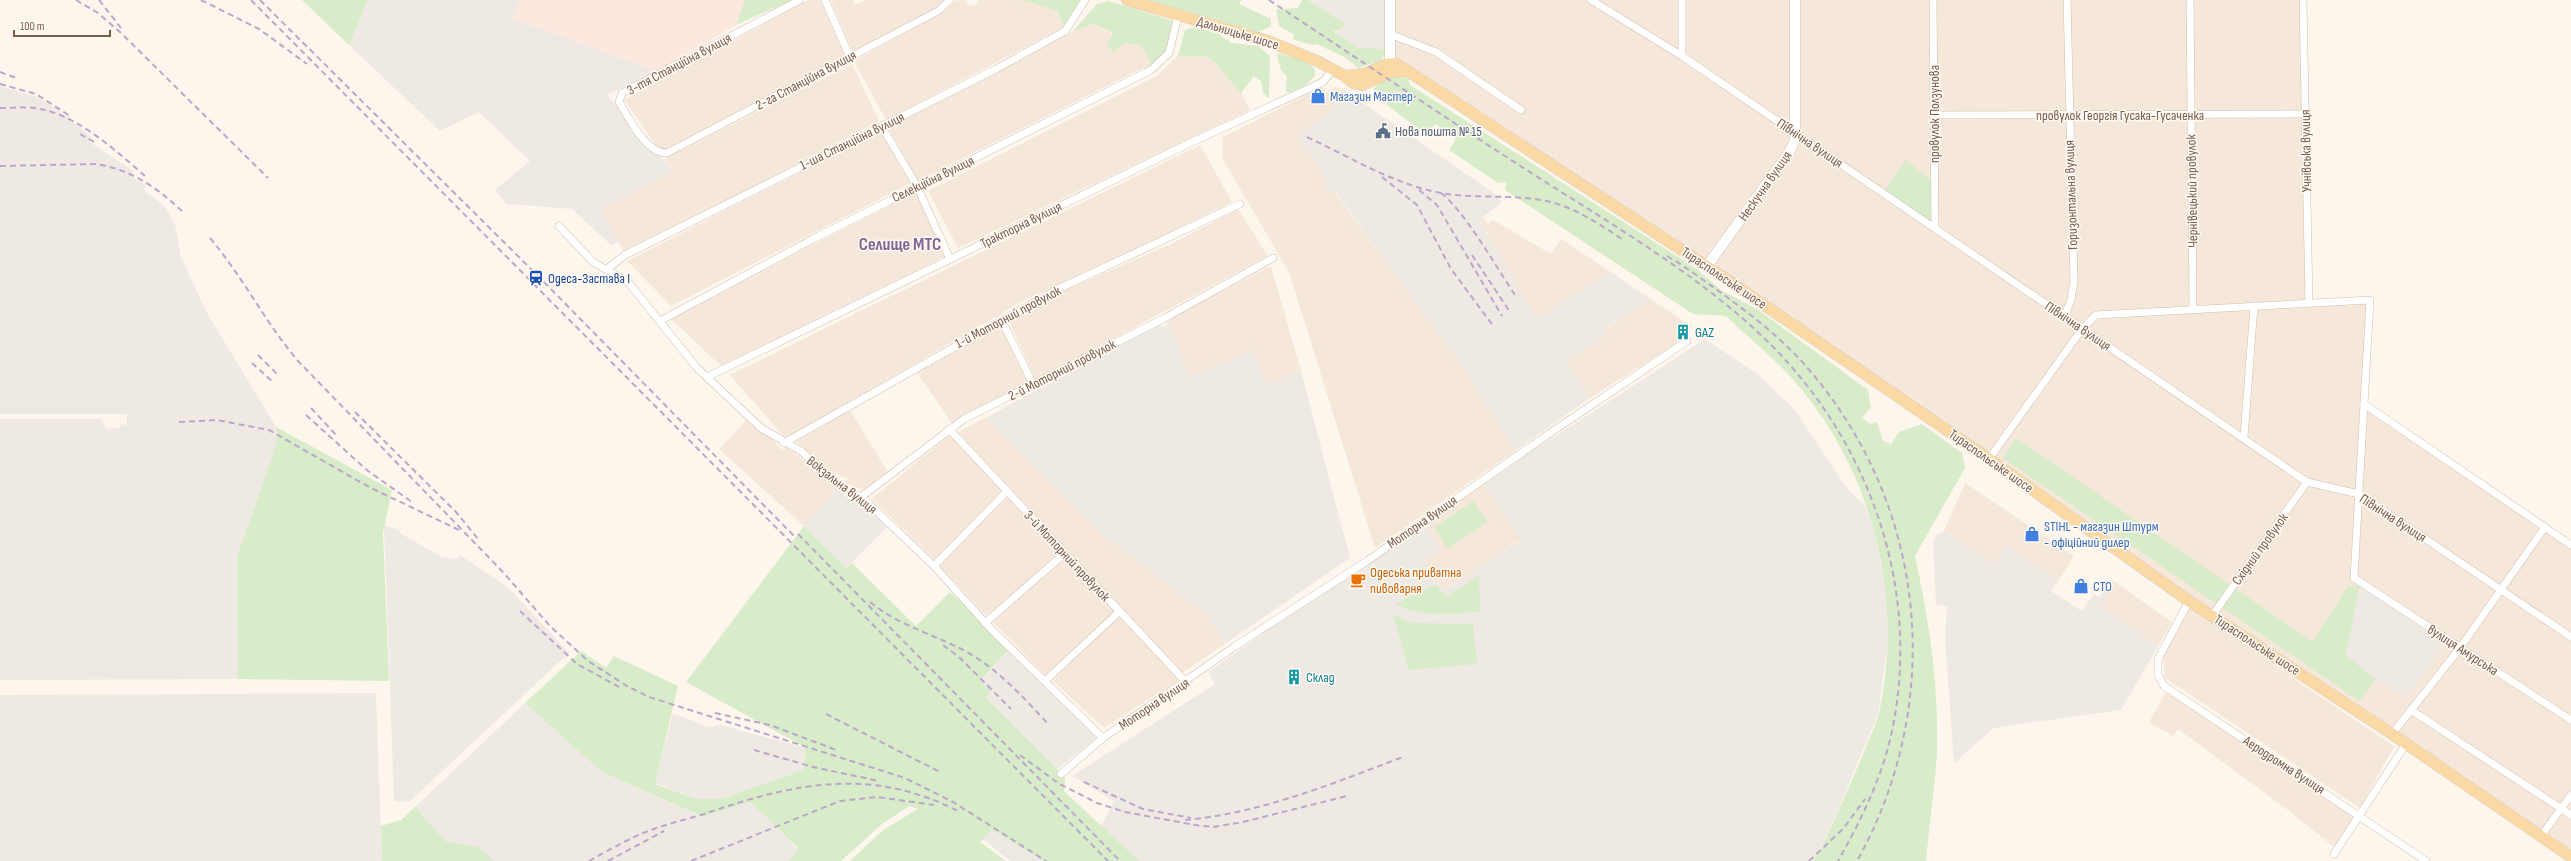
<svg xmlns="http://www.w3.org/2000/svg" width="2571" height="861" viewBox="0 0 2571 861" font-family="'Sofia Sans Condensed',sans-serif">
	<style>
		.residential { fill: #f5e8da }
		.commercial { fill: #fde8e0 }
		.industrial { fill: #efe9e4 }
		.green { fill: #d8ecc9 }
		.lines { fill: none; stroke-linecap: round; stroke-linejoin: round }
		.street-casing { stroke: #d1beb0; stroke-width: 8 }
		.secondary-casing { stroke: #d6c0b0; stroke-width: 11 }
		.primary-casing { stroke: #dad1cd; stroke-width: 12 }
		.street { stroke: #fff; stroke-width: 7 }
		.secondary { stroke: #fff; stroke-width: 10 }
		.primary { stroke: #fbd9a5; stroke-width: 11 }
		.rail { stroke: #b9a8c9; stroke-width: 2; stroke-dasharray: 6 4; stroke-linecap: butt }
		.labels { text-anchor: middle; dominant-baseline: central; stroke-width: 3; stroke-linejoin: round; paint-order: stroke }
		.street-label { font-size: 14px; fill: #7a5c4d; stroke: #fffaf3 }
		.shop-label { font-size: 14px; fill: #366cbe; stroke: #fffaf3; text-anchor: start }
		.service-label { font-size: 14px; fill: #4e5e75; stroke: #fffaf3; text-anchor: start }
		.transit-label { font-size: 14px; fill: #164399; stroke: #fffaf3; text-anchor: start }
		.culture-label { font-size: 14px; fill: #0d838f; stroke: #fffaf3; text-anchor: start }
		.food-label { font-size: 14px; fill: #c56008; stroke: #fffaf3; text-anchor: start }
		.district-label { font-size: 18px; font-weight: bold; fill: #846695; stroke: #fffaf3 }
	</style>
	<rect width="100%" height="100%" fill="#fdf6ec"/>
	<g class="residential">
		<path d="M808 0H820L846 57 664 150 658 148 624 100Z"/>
		<path d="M831 0H853L855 5 865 0H944L942 6 853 53Z"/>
		<path d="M957 0H964L970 6 979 3 978 0H1021L1058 11 1064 27 886 120 854 61 945 11Z"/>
		<path d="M1390 0H2303L2309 303 2370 300 2364 404 2571 545V857L1989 459 1390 63Z"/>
		<path d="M1094 24 1113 34 1125 43 1141 45 1151 64 917 181 888 127 1073 31Z"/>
		<path d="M1178 56 1210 57 1241 93 1250 110 958 248 928 191 1158 75Z"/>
		<path d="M852 64 879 121 624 253 600 209 673 171 664 159Z"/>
		<path d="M1322 87 1326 93 1335 87 1344 90 1328 113 1299 135 1301 143 1327 178 1330 195 1334 191 1464 369 1515 451 1375 548 1289 272 1222 158 1223 137Z"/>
		<path d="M880 131 911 183 671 306 627 261Z"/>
		<path d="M1200 145 1232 202 1106 264 1028 298 786 439 730 375Z"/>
		<path d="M916 192 946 256 721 366 670 318Z"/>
		<path d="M1238 209 1268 256 1036 380 1008 319 1058 293 1167 246Z"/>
		<path d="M1483 217 1488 224 1493 220 1551 254 1561 239 1611 272 1536 318 1479 219Z"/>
		<path d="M1271 266 1301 371 1267 384 1252 351 1189 377 1168 319Z"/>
		<path d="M1650 299 1692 327 1674 345 1590 398 1565 361 1607 335 1604 330Z"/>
		<path d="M1000 322 1031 382 954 426 915 370Z"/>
		<path d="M850 410 889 474 870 487 863 490 845 483 847 478 831 473 796 441Z"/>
		<path d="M985 418 1100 532 1205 613 1226 643 1182 673 958 432Z"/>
		<path d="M747 420 773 439 781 450 786 447 792 451 837 489 804 526 719 449Z"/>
		<path d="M950 435 1002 490 935 560 872 499Z"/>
		<path d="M1483 483 1521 539 1443 591 1423 561 1441 549 1423 522Z"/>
		<path d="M1965 483 2074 556 2058 581 2006 545 1994 565 1944 531Z"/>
		<path d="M1008 497 1060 553 988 617 938 564Z"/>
		<path d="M1064 559 1116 610 1045 675 993 622Z"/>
		<path d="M2115 582 2172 622 2158 646 2101 607Z"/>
		<path d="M2188 607 2394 746 2360 808 2165 678 2163 656Z"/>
		<path d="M1119 614 1179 680 1104 728 1053 681Z"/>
		<path d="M2167 690 2355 816 2334 847 2288 810 2178 729 2173 736 2149 722Z"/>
	</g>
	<path class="commercial" d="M519 0H745L736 25 657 71 513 19Z"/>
	<g class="industrial">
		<path d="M368 0H519L513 19 657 71 607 95 673 171 600 209 618 242 611 245 572 209 507 204 495 190 530 161 479 112 440 131 349 45Z"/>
		<path d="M1308 0H1386L1388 49H1359L1333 30 1342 29 1345 24Z"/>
		<path d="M0 86 37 97 61 112 91 137 90 142 133 171 131 177 146 184 144 190 164 206 175 224 181 257 207 313 276 427 278 435 240 620 238 679 0 680V419H101L106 429 119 428 120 425 127 424V414H0Z"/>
		<path d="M1344 90 1491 191 1502 202 1479 220 1536 318 1611 272 1650 299 1604 329 1608 335 1566 361 1590 398 1515 451 1464 369 1335 191 1329 195 1322 182 1327 178 1301 143 1299 135 1328 113Z"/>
		<path d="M1168 319 1189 377 1252 351 1267 384 1301 371 1350 558 1226 643 1205 613 1100 532 985 418 1157 326 1167 327Z"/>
		<path d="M1705 339 1759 375 1794 409 1846 487 1865 506 1874 530 1886 589 1888 642 1878 714 1820 852 1812 861H1139L1101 827 1114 801 1072 776 1215 684 1208 672 1423 522 1441 549 1424 561 1443 591 1521 540 1483 483Z"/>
		<path d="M837 489 853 502 860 500 887 527 846 568 804 526Z"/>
		<path d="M384 525 397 529 403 535 442 557 458 559 460 555 508 587 569 653 409 802 394 801Z"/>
		<path d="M1944 531 1994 565 2006 545 2058 581 2051 591 2082 611 2094 594 2099 597 2111 579 2115 582 2101 607 2158 646 2121 710 1994 728 1954 763 1945 640 1947 606 1936 605 1933 542 1937 534Z"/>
		<path d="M2360 585 2446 642 2408 697 2376 680 2346 655Z"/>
		<path d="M1010 648 1098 737 1057 769 986 696 980 682Z"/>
		<path d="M376 693 382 861H0V695Z"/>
		<path d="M525 703 602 772 702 817 750 802 799 850 789 861H494L478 847 445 841 415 807Z"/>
		<path d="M673 713 708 727 721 725 806 748 803 770 721 799H696L655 783Z"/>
		<path d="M993 829 1043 861H1010L983 839Z"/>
	</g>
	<g class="green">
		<path d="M302 0H368L349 45Z"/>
		<path d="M745 0H792L736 25Z"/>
		<path d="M1021 0H1081L1064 27 1058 11Z"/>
		<path d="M1148 0H1241L1239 4 1271 19V26L1259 32Z"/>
		<path d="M1302 0H1308L1345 24 1342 29 1333 31 1359 48 1388 49 1381 60 1358 68 1346 58 1317 44 1313 45 1294 40 1293 34 1279 26 1276 9 1298 8Z"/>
		<path d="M1108 1 1174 21 1169 51 1146 71 1144 68 1151 64 1141 45 1125 43 1113 52 1107 45 1113 33 1094 24 1073 31 1097 4Z"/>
		<path d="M1195 27 1218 34 1232 43 1258 46 1270 56 1269 99 1263 92 1261 81 1254 76 1241 93 1210 57 1178 56 1185 30Z"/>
		<path d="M1279 53 1304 61 1315 69V76L1302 88 1290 93 1286 91 1287 76 1281 70 1277 56Z"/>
		<path d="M1389 76 1408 78 1410 85 1697 269 1721 290 1757 309 1868 390 1871 407 1862 418 1870 424 1877 422 1883 441 1891 444 1899 432 1922 424 1962 453 1965 468 1915 556C1929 620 1939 686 1937 752 1935 788 1929 825 1926 861H1812L1820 852C1835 817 1852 782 1866 747 1870 736 1876 725 1879 713 1904 601 1874 478 1802 390 1780 363 1751 340 1726 316L1693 314 1505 190 1506 182 1498 183 1449 150 1456 139 1435 124 1427 135 1388 106 1385 98 1373 89Z"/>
		<path d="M1906 160 1931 181 1932 226 1883 193Z"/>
		<path d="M276 427 392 490 383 533 389 681 238 679 237 557 271 461 278 435Z"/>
		<path d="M2016 438 2313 642 2347 587 2360 585 2346 655 2376 680 2359 701 2003 458Z"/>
		<path d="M1473 501 1487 522 1448 549 1434 527Z"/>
		<path d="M804 526 846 568 852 563 916 626 950 592 1010 648 980 681 990 691 986 697 1057 769 1065 779 1064 791 1139 861H1043L993 830 980 842 1006 861H850L883 830 918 809 909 806 882 824 841 861H789L799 849 750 802 703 817 602 772 525 703 581 651 606 668 614 656 678 686 655 784 696 799H721L803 770 806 748 686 682Z"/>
		<path d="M1479 576 1480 612C1455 613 1417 619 1396 603L1436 585 1446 596Z"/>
		<path d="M1393 614 1413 623 1473 624 1477 664 1409 670Z"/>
		<path d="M415 807 445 841 478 847 494 861H382L381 826 401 820Z"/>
	</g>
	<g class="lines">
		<g class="street-casing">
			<g id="street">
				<path d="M800 0 622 93 619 102C629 118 645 153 667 153L938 11 950 0"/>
				<path d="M825 0 850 57"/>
				<path d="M1591 0 1682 56 2307 482 2359 494 2571 637"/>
				<path d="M1682 0V56"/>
				<path d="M1933 0 1935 228"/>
				<path d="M2190 0 2193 309"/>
				<path d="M2303 0 2309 303"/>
				<path d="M1390 34 1436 52 1521 110"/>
				<path d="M1934 115 2306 114"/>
				<path d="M882 127 917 186 950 259"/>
				<path d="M559 226 593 262 628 282 697 368 761 428 801 451 842 488 861 497 869 504 934 566 991 629 1103 738"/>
				<path d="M607 269 625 255 996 69 1065 31 1085 0"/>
				<path d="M2064 317 2071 300 2074 281 2067 0"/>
				<path d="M1001 319 1033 384"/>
				<path d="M660 321 813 239 1151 70 1169 53 1178 16"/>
				<path d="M707 377 1192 142 1323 82 1332 70"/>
				<path d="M2364 404 2571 545"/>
				<path d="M949 429 1186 682"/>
				<path d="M2244 437 2254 306"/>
				<path d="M784 443 1056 290 1240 204"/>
				<path d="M1989 459 2082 329 2096 315 2370 300 2354 578 2571 720"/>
				<path d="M861 497 964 419 1163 319 1273 258"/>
				<path d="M934 566 1007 491"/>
				<path d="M2189 601 2158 659V675L2164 686 2426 861"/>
				<path d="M2212 616 2307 482"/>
				<path d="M985 623 1064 554"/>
				<path d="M1045 681 1120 611"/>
				<path d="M2411 710 2571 815"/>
				<path d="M2392 734 2460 648 2545 527"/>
				<path d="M1061 774 1103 738 1234 647 1367 561 1553 431 1687 341"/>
				<path d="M2541 836 2571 795"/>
				<path d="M2334 854 2406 744"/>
			</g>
		</g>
		<g class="secondary-casing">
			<g id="secondary">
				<path d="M1390 0V63"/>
				<path d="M1707 266 1790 151 1795 140V0"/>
			</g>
		</g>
		<g class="primary-casing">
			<g id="primary">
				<path d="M1127 0 1268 41 1317 61 1345 76 1353 83 1362 85 1391 72 1406 71"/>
				<path d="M1345 76 1364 74 1387 64H1397L1726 279 1989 459 2189 601 2392 734 2571 857"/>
			</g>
		</g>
		<use href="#street" class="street"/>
		<use href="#secondary" class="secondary"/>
		<use href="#primary" class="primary"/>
		<g class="rail">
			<path d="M76 0 98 13 121 33 268 178"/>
			<path d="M99 0 121 28"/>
			<path d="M201 0 259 29 307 64"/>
			<path d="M251 0 1108 861"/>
			<path d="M260 0 538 276 795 537"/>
			<path d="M1269 0C1348 52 1426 105 1505 156 1590 212 1692 268 1765 339 1869 439 1922 588 1892 731 1882 778 1861 820 1838 861"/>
			<path d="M0 72 19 79"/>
			<path d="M0 84 36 94 70 116"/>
			<path d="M0 108C13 108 27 106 40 109 77 115 119 153 146 177"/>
			<path d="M80 134 96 143"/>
			<path d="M1307 137C1350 157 1393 184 1441 193 1476 199 1512 194 1547 201 1574 207 1599 224 1622 239"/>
			<path d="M0 166 96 164C132 170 156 187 182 211"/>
			<path d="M1382 177 1417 205 1451 269 1494 327"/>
			<path d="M1419 190 1437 205 1502 316"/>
			<path d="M1441 193C1464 210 1498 270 1515 295"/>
			<path d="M210 238C243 277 265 322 298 361L502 571 550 626 588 661 627 686 649 697 905 778 953 802 1046 861"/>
			<path d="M1472 255 1510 312"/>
			<path d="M1667 256C1686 267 1703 280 1720 292 1753 316 1785 341 1811 372 1928 510 1945 704 1857 861"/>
			<path d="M258 355 279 376"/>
			<path d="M252 363 273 382"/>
			<path d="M311 408 337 436"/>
			<path d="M355 412 456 512 479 540"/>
			<path d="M306 415 368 471 412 502"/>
			<path d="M179 422 217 420 269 430 369 487 459 530"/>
			<path d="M798 534 1120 861"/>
			<path d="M870 602C898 625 935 635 967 652 999 670 1024 698 1049 725"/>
			<path d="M520 611 577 664 621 688"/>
			<path d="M943 645 959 657 1011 709"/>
			<path d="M715 713 770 725 839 751"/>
			<path d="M826 714 940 772"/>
			<path d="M754 750 813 767 879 781"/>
			<path d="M1020 755 1058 783 1097 803 1125 812 1195 825 1213 827 1243 822 1347 796"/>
			<path d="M1084 782 1143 809 1191 818"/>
			<path d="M1185 820C1262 813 1331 784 1403 757"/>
			<path d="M589 861C607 851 625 841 643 833 663 825 684 820 704 814 794 783 871 766 960 812"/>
			<path d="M608 861 664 831"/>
			<path d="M691 861 840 801 877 797 934 805"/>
			<path d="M1809 861 1843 829 1865 799"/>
		</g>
	</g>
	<defs>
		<g id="shop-bare" transform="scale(1.2)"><path d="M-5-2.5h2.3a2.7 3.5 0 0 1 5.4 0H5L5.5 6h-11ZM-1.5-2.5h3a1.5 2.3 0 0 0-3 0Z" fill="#3f7fe0" stroke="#fffaf3" stroke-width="2.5" paint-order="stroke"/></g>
		<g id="civic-bare" transform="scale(1.2)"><path d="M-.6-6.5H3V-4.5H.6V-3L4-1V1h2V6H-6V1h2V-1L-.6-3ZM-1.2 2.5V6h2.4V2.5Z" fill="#5c6f8a" stroke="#fffaf3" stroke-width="2.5" paint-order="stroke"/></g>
		<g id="station-bare" transform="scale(1.2)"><path d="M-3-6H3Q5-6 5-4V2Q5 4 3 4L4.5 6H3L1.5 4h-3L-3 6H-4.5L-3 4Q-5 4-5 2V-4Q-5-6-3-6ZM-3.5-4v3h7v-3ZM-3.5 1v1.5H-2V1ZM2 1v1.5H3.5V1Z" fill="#1a4fb4" stroke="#fffaf3" stroke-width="2.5" paint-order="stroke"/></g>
		<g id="building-bare" transform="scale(1.2)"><path d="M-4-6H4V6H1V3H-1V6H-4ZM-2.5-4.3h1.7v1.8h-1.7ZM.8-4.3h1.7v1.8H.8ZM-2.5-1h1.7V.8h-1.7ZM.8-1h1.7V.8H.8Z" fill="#0f9aa8" stroke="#fffaf3" stroke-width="2.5" paint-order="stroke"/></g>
		<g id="cafe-bare" transform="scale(1.2)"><path d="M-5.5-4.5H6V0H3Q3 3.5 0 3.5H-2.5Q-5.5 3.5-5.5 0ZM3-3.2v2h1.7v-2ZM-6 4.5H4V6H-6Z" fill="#e8710a" stroke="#fffaf3" stroke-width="2.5" paint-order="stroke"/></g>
	</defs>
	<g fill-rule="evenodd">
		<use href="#shop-bare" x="1318" y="96"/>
		<use href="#civic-bare" x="1383" y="131"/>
		<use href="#station-bare" x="536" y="278"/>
		<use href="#building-bare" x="1683" y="332"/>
		<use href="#shop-bare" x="2032" y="534"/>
		<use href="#cafe-bare" x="1358" y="580"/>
		<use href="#shop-bare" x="2081" y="586"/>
		<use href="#building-bare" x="1294" y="677"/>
	</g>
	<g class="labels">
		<g class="street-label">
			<text transform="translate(1238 33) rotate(17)">Дальницьке шосе</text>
			<text transform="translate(679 64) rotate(-28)">3-тя Станційна вулиця</text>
			<text transform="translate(806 80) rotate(-28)">2-га Станційна вулиця</text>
			<text transform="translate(1934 114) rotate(-90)">провулок Ползунова</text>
			<text x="2120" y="115">провулок Георгія Гусака-Гусаченка</text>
			<text transform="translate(852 141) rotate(-26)">1-ша Станційна вулиця</text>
			<text transform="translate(1810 143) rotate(34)">Північна вулиця</text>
			<text transform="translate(2306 151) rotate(-91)">Учнівська вулиця</text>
			<text transform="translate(933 179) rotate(-26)">Селекційна вулиця</text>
			<text transform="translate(1765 186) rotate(-55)">Нескучна вулиця</text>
			<text transform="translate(2192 191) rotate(-91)">Чернівецький провулок</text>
			<text transform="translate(2071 195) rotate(-92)">Горизонтальна вулиця</text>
			<text transform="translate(1021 225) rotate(-26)">Тракторна вулиця</text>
			<text transform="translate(1724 278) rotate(34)">Тираспольське шосе</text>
			<text transform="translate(1008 317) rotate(-28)">1-й Моторний провулок</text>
			<text transform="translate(2078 326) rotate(34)">Північна вулиця</text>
			<text transform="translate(1062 370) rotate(-27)">2-й Моторний провулок</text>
			<text transform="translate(1991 461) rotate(35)">Тираспольське шосе</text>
			<text transform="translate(842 485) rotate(38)">Вокзальна вулиця</text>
			<text transform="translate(2393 518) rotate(33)">Північна вулиця</text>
			<text transform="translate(1422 522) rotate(-35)">Моторна вулиця</text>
			<text transform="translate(2260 549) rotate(-54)">Східний провулок</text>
			<text transform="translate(1067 556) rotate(47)">3-й Моторний провулок</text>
			<text transform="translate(2257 645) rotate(33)">Тираспольське шосе</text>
			<text transform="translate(2463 650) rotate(33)">вулиця Амурська</text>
			<text transform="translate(1154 704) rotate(-34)">Моторна вулиця</text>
			<text transform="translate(2284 765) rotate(33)">Аеродромна вулиця</text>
		</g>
		<g class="shop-label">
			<text x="1330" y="96">Магазин Мастер</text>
			<text x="2044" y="526">STIHL - магазин Штурм<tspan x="2044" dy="16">- офіційний дилер</tspan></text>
			<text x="2093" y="586">СТО</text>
		</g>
		<g class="service-label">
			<text x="1395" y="131">Нова пошта № 15</text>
		</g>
		<g class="transit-label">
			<text x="548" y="278">Одеса-Застава I</text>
		</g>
		<g class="culture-label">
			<text x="1695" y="332">GAZ</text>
			<text x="1306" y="677">Склад</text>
		</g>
		<g class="food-label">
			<text x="1370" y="572">Одеська приватна<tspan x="1370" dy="16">пивоварня</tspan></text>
		</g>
		<g class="district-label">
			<text x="900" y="244">Cелище МТС</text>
		</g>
	</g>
	<path d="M14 30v6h96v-6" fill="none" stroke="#7a5c4d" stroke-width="2"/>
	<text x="20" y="30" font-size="12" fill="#7a5c4d" stroke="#fffaf3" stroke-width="3" paint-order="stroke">100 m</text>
</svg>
